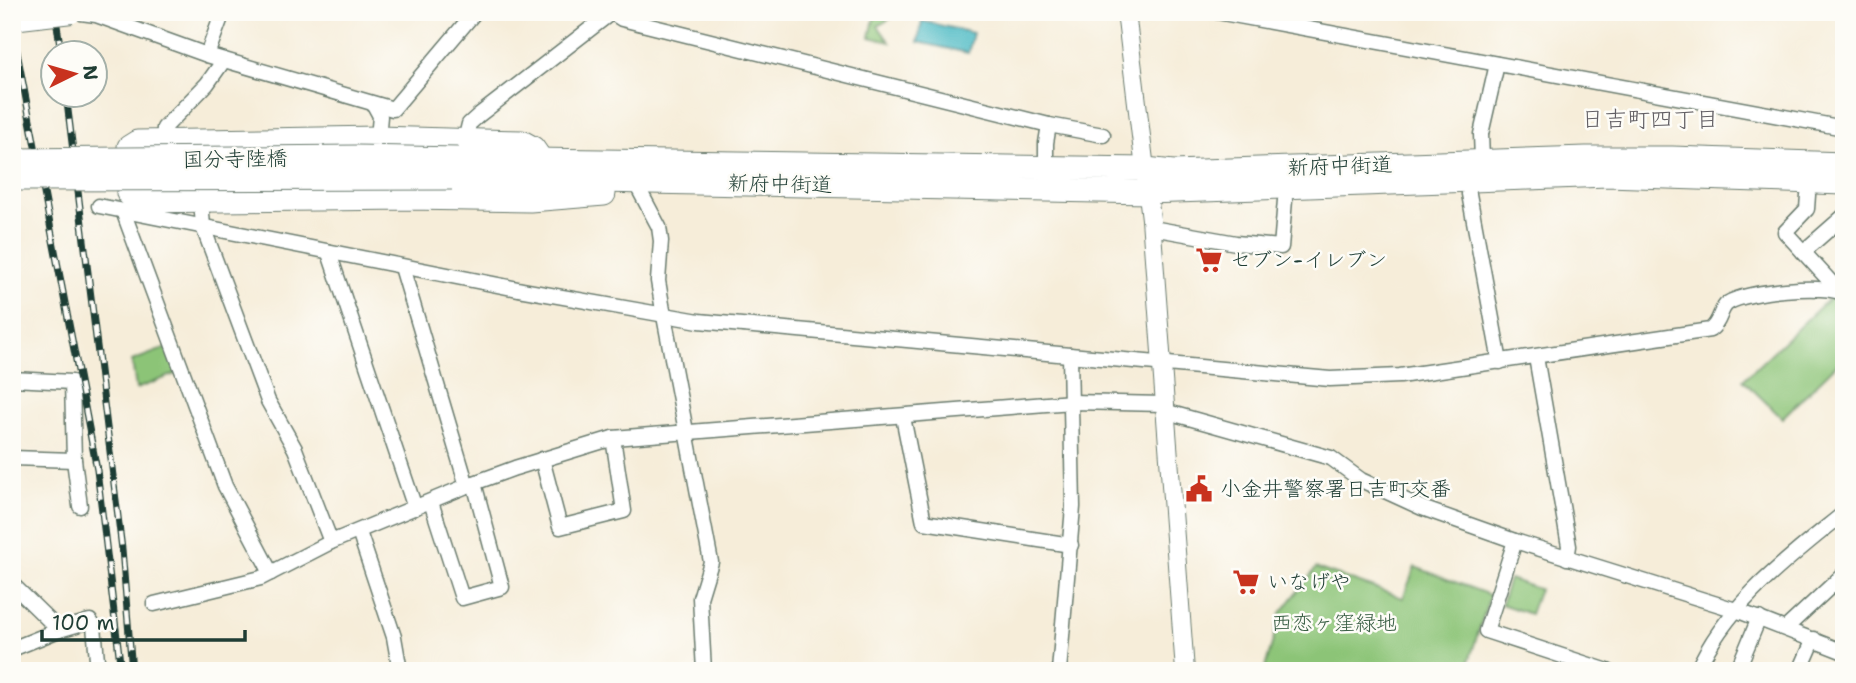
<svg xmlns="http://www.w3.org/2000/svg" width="1856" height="683" viewBox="0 0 1856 683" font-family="'Shantell Sans','Klee One',sans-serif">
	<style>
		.green { fill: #8cc477; stroke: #568056; stroke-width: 2 }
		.water { fill: #4cbac4; stroke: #367c7c; stroke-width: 2 }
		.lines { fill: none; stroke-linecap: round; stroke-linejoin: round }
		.minor-casing { stroke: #6a7b6e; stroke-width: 17 }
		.tertiary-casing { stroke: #6a7b6e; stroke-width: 20 }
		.primary-casing { stroke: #6a7b6e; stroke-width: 25 }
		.minor { stroke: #fff; stroke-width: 14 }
		.tertiary { stroke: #fff; stroke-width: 18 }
		.primary { stroke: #fff; stroke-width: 23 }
		.rail-casing { stroke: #1f3d34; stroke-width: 7 }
		.rail { stroke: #fdfcf7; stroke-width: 4.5; stroke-dasharray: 13; stroke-linecap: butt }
		.tertiary-bridge-casing { stroke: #6a7b6e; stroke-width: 20; stroke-linecap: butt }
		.primary-bridge-casing { stroke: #6a7b6e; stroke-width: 25; stroke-linecap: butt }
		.tertiary-bridge { stroke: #fff; stroke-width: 18 }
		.primary-bridge { stroke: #fff; stroke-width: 23 }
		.labels { text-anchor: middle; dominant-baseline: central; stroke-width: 5; stroke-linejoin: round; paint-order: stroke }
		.street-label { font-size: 21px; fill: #1f3d34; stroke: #fdfcf7 }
		.poi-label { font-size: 21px; fill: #1f3d34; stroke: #fdfcf7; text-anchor: start }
		.park-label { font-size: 21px; fill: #3a5f45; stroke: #fdfcf7 }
		.neighbourhood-label { font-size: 23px; fill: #625f64; stroke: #fdfcf7 }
	</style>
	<rect width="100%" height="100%" fill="#fdfcf7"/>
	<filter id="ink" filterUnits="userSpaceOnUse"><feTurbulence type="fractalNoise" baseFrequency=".0143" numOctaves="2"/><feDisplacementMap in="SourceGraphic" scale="14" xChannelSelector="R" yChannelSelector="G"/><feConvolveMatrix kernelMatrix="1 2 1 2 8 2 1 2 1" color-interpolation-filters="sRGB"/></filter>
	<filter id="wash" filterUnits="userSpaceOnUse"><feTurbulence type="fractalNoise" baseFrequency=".00686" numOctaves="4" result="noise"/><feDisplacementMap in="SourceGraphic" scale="28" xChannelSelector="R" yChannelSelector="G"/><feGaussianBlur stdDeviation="1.57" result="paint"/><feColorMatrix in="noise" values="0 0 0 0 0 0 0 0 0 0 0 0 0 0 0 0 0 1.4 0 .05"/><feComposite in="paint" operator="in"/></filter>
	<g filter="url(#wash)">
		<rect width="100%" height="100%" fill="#f6edd9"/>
		<g class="green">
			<path d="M872 12H892L893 17 878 26 890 42 870 37 875 14Z"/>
			<path d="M1838 290 1844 294V357L1782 418 1743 380Z"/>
			<path d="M171 346 181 372 136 389 132 361Z"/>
			<path d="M1415 567 1490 595 1466 671H1264L1281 613 1316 568 1403 598Z"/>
			<path d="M1509 579 1539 589 1530 614 1501 604Z"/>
		</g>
		<path class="water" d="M922 21 973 33 968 53 918 42Z"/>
	</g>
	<g filter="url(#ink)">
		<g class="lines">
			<g class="minor-casing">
				<g id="minor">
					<path d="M611 12 622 19 1049 125 1103 135"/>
					<path d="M1217 12 1844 128"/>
					<path d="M81 13 96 15 207 55 393 109 475 12"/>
					<path d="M207 55 223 12"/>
					<path d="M374 105 380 116 378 138"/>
					<path d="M465 140 469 124 479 115 612 12"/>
					<path d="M163 141 164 128 207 84 224 60"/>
					<path d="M1482 160 1481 134 1497 64"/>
					<path d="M1046 168V143L1049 125"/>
					<path d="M635 182 659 227 661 241 658 281 664 316 711 562 700 598 704 671"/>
					<path d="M1469 194 1500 362"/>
					<path d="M1808 195 1807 209 1785 232 1838 290"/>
					<path d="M201 199 203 227 268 401 295 449 331 542"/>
					<path d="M99 206 523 290 699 321 1330 379 1400 376 1710 330C1722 321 1719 309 1728 303 1746 291 1826 283 1844 294"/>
					<path d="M123 211 225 486 271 573"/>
					<path d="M1152 228 1236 243 1281 247 1285 200"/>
					<path d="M1803 252 1844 216"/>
					<path d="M329 253 415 508"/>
					<path d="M402 267 467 486"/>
					<path d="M1536 357 1569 546 1567 558"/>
					<path d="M12 379 72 382 74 460 80 506"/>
					<path d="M1164 411 1331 458 1361 480 1422 508 1515 541 1736 610 1844 652"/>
					<path d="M903 417 924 522 1071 545"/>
					<path d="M12 458 74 460"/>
					<path d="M542 459 560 527 624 511 613 438"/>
					<path d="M431 502 462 598 502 587 474 483"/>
					<path d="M359 532 394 637 400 671"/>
					<path d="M1515 541 1486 631 1608 671"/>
					<path d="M12 584 59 630"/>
					<path d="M154 604 261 578 331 542 474 483 515 468 613 438 1072 402 1164 404"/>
					<path d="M1786 628 1844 574"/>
					<path d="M12 649 59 630 90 621 94 626 98 671"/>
					<path d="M12 670V671"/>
					<path d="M1059 671 1073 507 1070 355"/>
					<path d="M1697 671C1726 604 1789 558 1844 513"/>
					<path d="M1737 671 1759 618"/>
					<path d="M1800 671 1814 639"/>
				</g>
			</g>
			<g class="tertiary-casing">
				<path id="tertiary" d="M1126 12 1151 219 1185 671"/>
			</g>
			<g class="primary-casing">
				<g id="primary">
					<path d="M458 159 1146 169 1173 172 1586 158H1672L1844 164"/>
					<path d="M542 161 533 148 522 142 378 138 137 142 129 147 128 193 136 201 409 198 530 200 604 194"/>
					<path d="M452 178 1149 192 1607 175 1844 183"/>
				</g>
			</g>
			<use href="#minor" class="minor"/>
			<use href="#tertiary" class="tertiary"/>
			<use href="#primary" class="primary"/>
			<g class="rail-casing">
				<g id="rail">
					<path d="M55 12 61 52"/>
					<path d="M12 26 97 470 121 671"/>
					<path d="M66 94 122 549 132 671"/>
				</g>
			</g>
			<use href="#rail" class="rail"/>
			<g class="tertiary-bridge-casing">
				<path id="tertiary-bridge" d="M12 21 72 14"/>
			</g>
			<g class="primary-bridge-casing">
				<g id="primary-bridge">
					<path d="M12 160 357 157 458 159"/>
					<path d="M12 179 452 178"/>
				</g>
			</g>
			<use href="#tertiary-bridge" class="tertiary-bridge"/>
			<use href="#primary-bridge" class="primary-bridge"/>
		</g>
	</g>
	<defs>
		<g id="supermarket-bare" transform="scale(2.1)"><path d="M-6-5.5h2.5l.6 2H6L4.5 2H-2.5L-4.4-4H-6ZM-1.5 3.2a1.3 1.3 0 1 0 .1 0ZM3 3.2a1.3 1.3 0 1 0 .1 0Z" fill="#c8321e" stroke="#fdfcf7" stroke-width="2.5" paint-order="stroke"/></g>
		<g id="civic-bare" transform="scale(2.1)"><path d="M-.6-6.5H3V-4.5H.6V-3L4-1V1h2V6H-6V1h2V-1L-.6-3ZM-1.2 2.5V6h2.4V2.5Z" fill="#c8321e" stroke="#fdfcf7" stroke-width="2.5" paint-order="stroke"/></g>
	</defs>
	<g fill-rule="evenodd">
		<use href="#supermarket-bare" x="1209" y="260"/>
		<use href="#civic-bare" x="1199" y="489"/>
		<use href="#supermarket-bare" x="1246" y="582"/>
	</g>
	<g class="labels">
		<g class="street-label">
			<text transform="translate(235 159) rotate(-1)">国分寺陸橋</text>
			<text transform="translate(1340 166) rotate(-2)">新府中街道</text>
			<text transform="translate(780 184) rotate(1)">新府中街道</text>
		</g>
		<g class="poi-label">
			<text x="1230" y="260">セブン-イレブン</text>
			<text x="1220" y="489">小金井警察署日吉町交番</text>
			<text x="1267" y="582">いなげや</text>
		</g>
		<g class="park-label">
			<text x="1334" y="623">西恋ヶ窪緑地</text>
		</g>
		<g class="neighbourhood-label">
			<text x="1650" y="119">日吉町四丁目</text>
		</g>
	</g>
	<rect width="1856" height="683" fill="none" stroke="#fdfcf7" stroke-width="42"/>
	<g transform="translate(74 74) rotate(85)"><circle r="33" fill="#fdfcf7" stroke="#a4b0a9" stroke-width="2"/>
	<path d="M0-5L12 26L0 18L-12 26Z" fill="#c8321e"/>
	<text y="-10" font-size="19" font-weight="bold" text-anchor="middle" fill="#1f3d34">N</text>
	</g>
	<path d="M42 630v10h203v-10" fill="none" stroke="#1f3d34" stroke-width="3.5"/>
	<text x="52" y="630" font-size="21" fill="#1f3d34" stroke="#fdfcf7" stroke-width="5" paint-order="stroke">100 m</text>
</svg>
